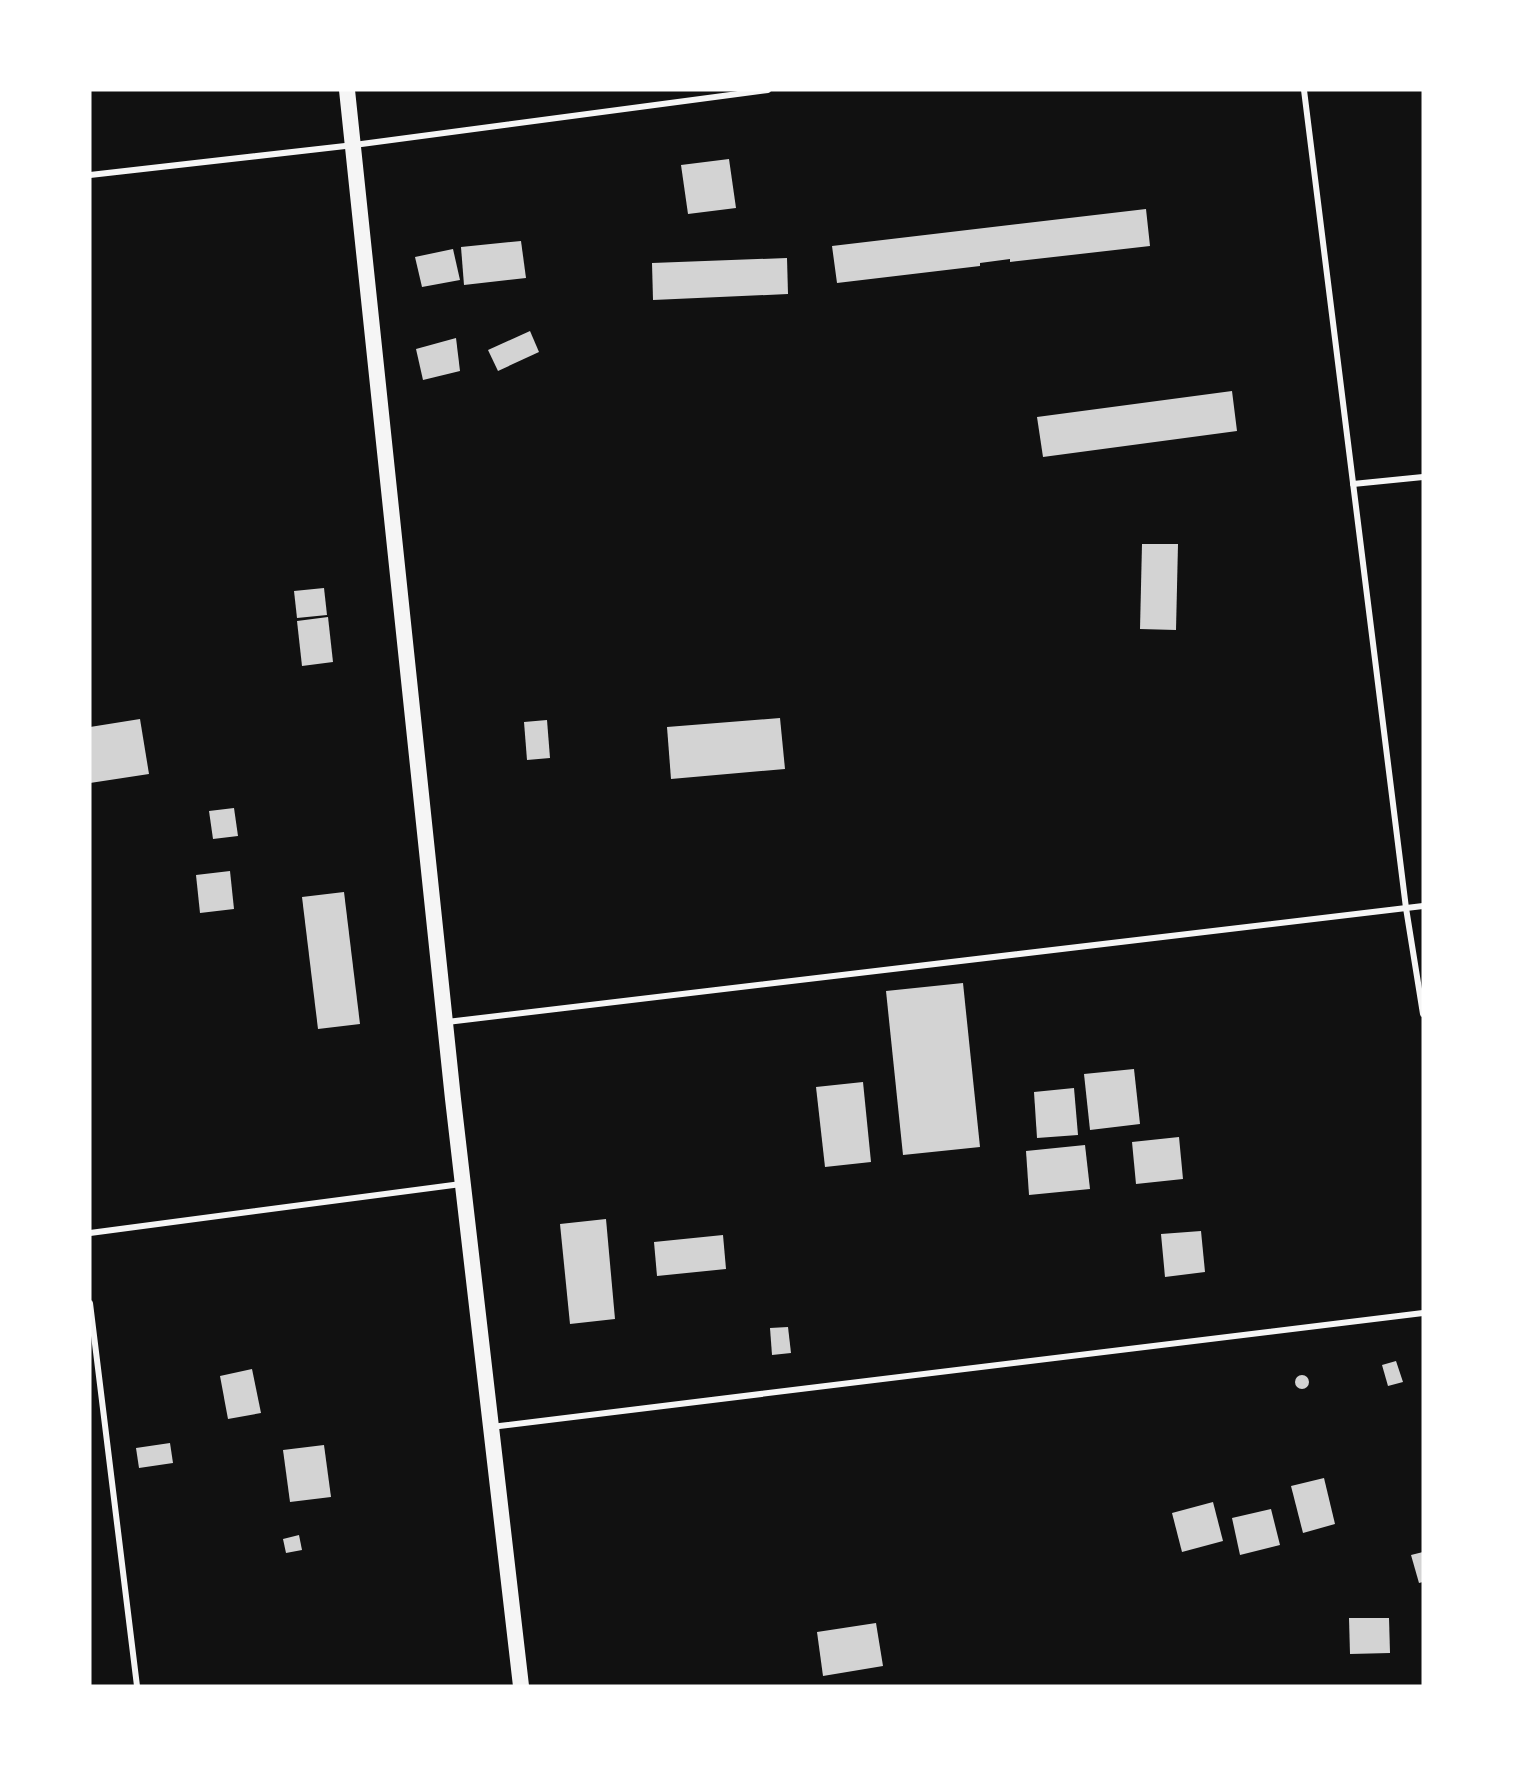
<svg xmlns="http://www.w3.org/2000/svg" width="1513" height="1776" viewBox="0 0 1513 1776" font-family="Manrope,sans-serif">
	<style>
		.building { fill: #d3d3d3 }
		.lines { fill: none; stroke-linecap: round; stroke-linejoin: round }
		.minor { stroke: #f5f5f5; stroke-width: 6 }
		.trunk { stroke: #f5f5f5; stroke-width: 16 }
	</style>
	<rect width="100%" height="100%" fill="#111"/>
	<g class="building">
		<path d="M729 159 736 208 688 214 681 165Z"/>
		<path d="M1146 209 1150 246 1010 262V259L980 263V266L837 283 832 246Z"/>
		<path d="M521 241 526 278 464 285 461 247Z"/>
		<path d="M453 249 460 280 422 287 415 257Z"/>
		<path d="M787 258 788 294 653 300 652 263Z"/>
		<path d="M530 331 539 352 498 371 488 350Z"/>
		<path d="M456 338 460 371 423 380 416 349Z"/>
		<path d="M1232 391 1237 431 1043 457 1037 417Z"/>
		<path d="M1142 544H1178L1176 630 1140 629Z"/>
		<path d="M324 588 327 615 297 618 294 591Z"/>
		<path d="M328 617 333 662 302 666 297 621Z"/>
		<path d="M780 718 785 769 671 779 667 727Z"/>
		<path d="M140 719 149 774 90 783V727Z"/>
		<path d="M547 720 550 758 527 760 524 722Z"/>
		<path d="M234 808 238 836 213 839 209 811Z"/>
		<path d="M230 871 234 909 200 913 196 875Z"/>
		<path d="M344 892 360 1024 318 1029 302 897Z"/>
		<path d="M963 983 980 1147 903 1155 886 991Z"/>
		<path d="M1134 1069 1140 1124 1090 1130 1084 1074Z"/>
		<path d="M863 1082 871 1162 825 1167 816 1087Z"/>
		<path d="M1074 1088 1078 1135 1037 1138 1034 1092Z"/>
		<path d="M1179 1137 1183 1179 1136 1184 1132 1142Z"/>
		<path d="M1085 1145 1090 1189 1029 1195 1026 1151Z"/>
		<path d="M606 1219 615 1319 570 1324 560 1224Z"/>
		<path d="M1201 1231 1205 1272 1165 1277 1161 1234Z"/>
		<path d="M723 1235 726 1269 657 1276 654 1242Z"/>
		<path d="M788 1327 791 1353 772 1355 770 1328Z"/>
		<path d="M1396 1361 1403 1382 1388 1386 1382 1365Z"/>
		<path d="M252 1369 261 1413 228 1419 220 1376Z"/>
		<circle cx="1302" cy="1382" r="7"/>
		<path d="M170 1443 173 1463 139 1468 136 1448Z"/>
		<path d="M324 1445 331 1497 290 1502 283 1450Z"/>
		<path d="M1324 1478 1335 1524 1303 1533 1291 1486Z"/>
		<path d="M1213 1502 1223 1541 1182 1552 1172 1513Z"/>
		<path d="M1271 1509 1280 1545 1240 1555 1232 1518Z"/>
		<path d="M299 1535 302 1550 286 1553 283 1539Z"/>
		<path d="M1423 1552V1582L1419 1583 1411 1555Z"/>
		<path d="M1349 1618H1389L1390 1653 1350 1654Z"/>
		<path d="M876 1623 883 1666 823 1676 817 1632Z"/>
	</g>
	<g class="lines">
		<g class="minor">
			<path d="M1304 90 1406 908 1423 1014"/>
			<path d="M90 175 354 145 768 90"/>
			<path d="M1353 484 1423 477"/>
			<path d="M447 1022 1423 906"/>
			<path d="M90 1233 461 1184"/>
			<path d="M90 1303 137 1686"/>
			<path d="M491 1427 1423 1313"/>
		</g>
		<path class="trunk" d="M347 90 453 1099 521 1686"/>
	</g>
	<rect width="1513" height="1776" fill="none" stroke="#ffffff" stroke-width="183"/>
</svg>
